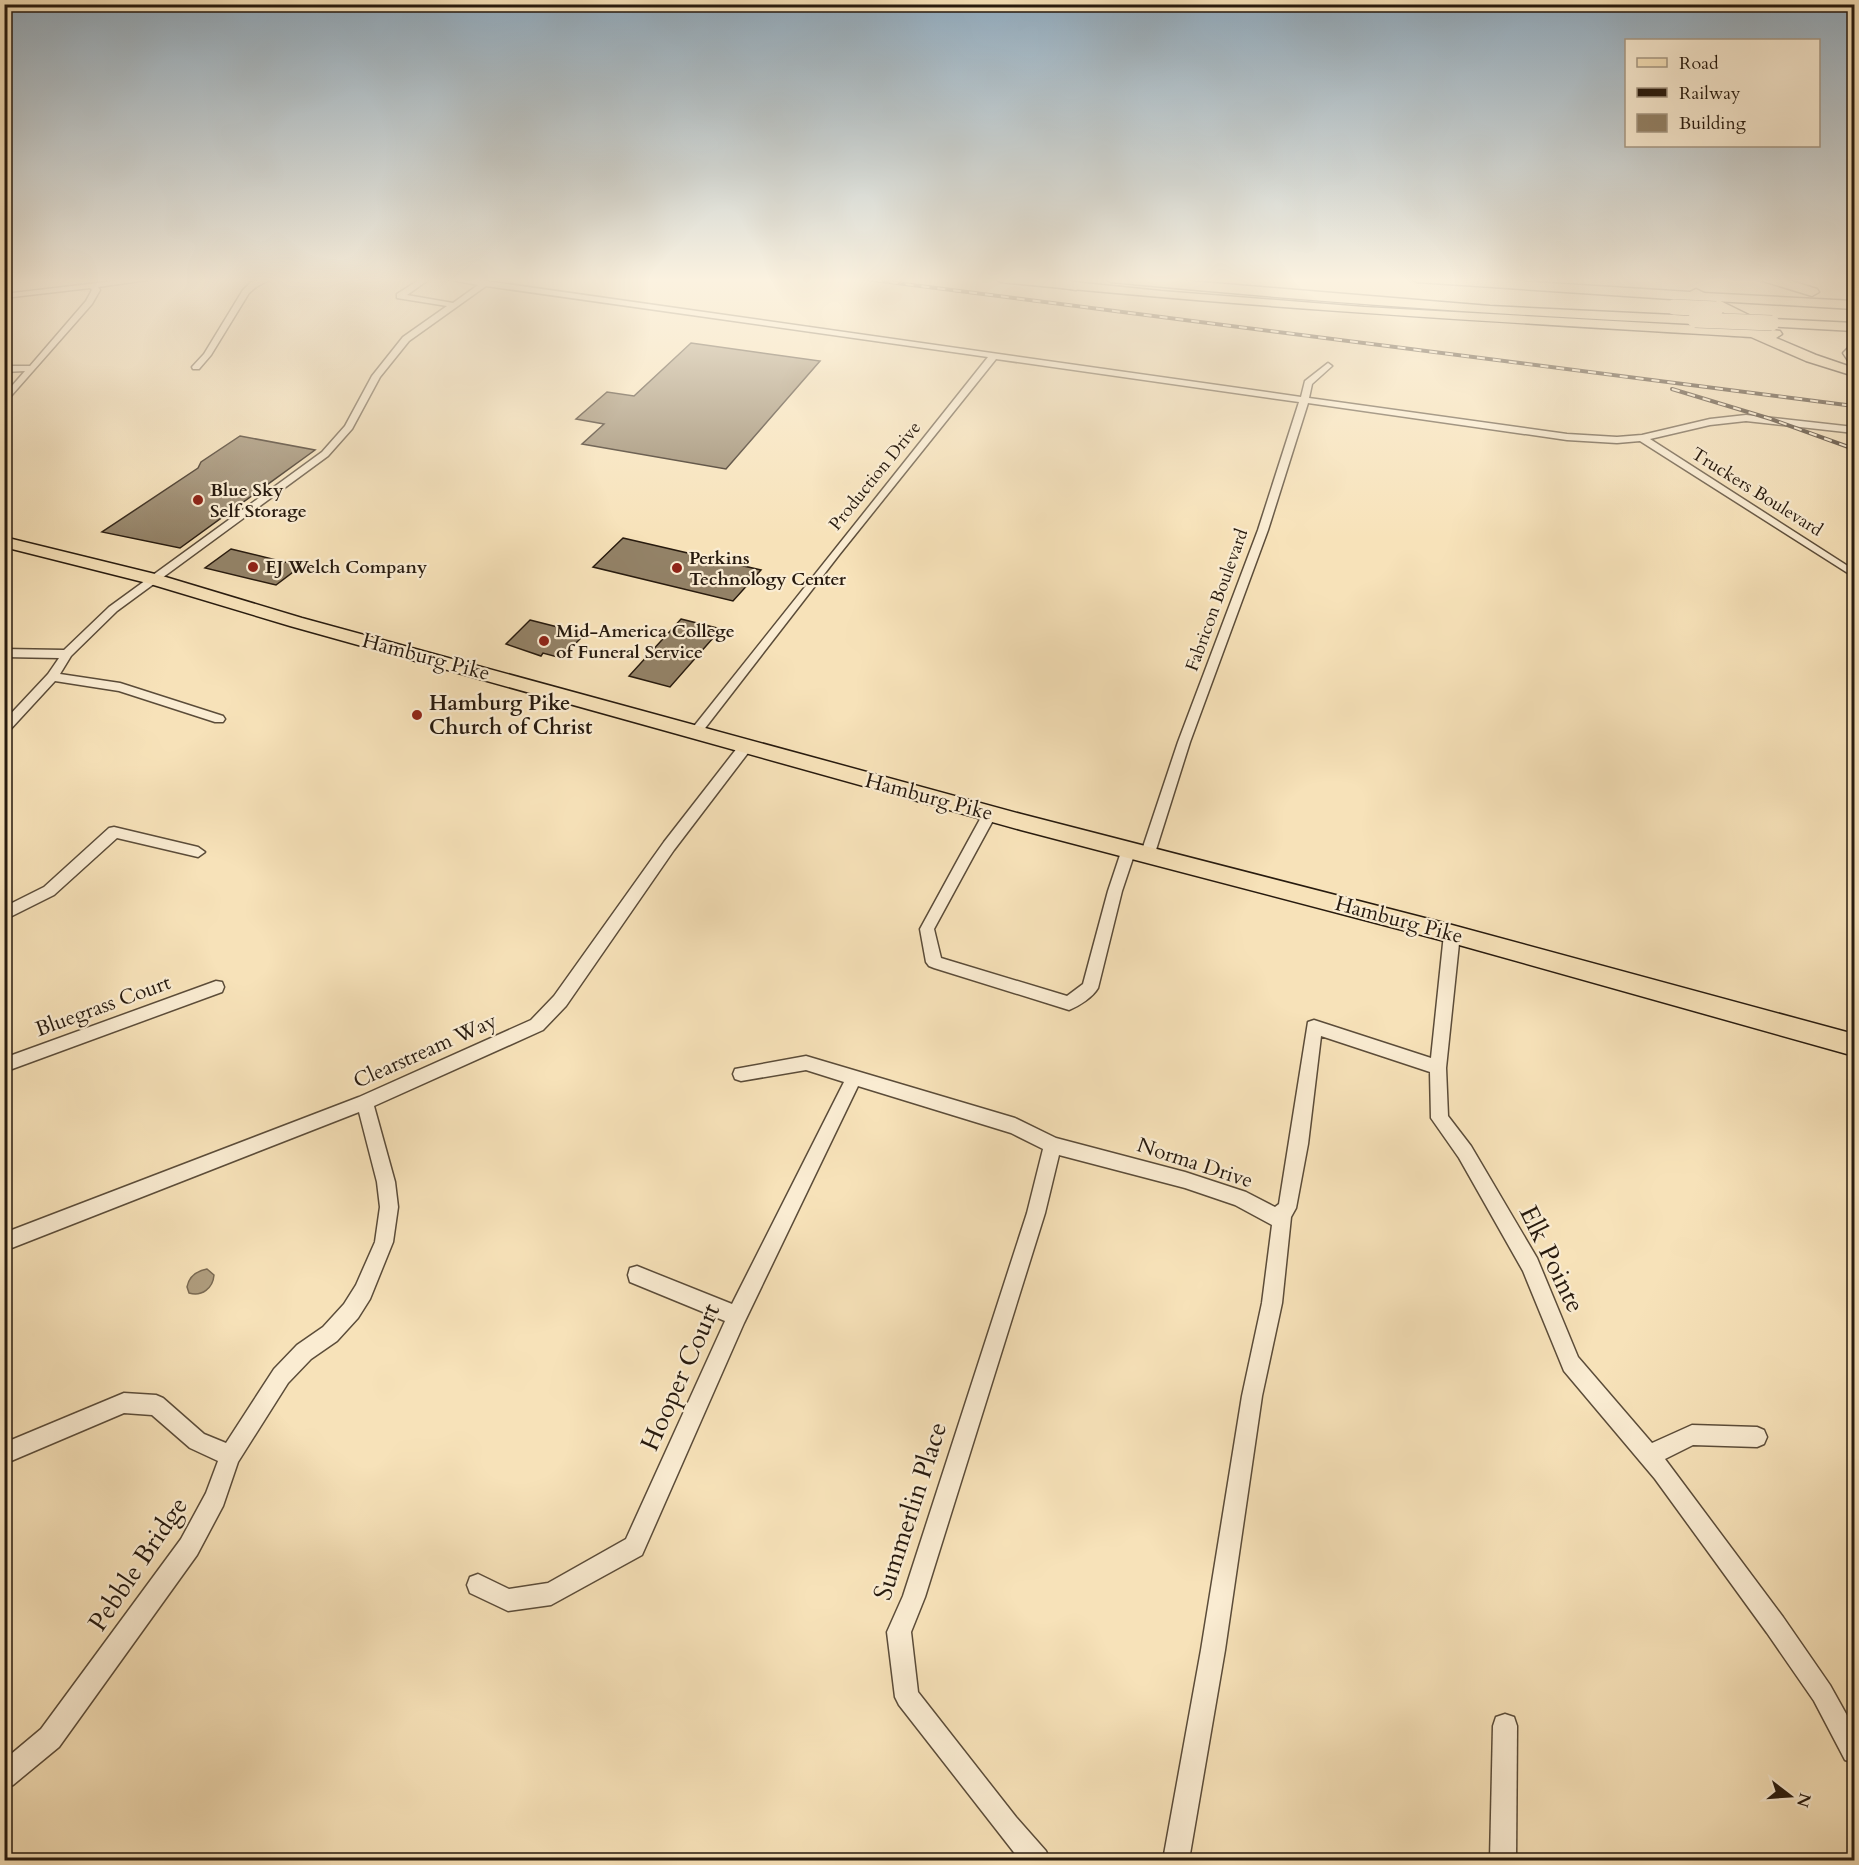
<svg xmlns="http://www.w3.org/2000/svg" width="1859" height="1865" viewBox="0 0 1859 1865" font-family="Cardo,serif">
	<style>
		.water { fill: #b09e7f; stroke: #796952; stroke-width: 1.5 }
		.building { fill: #938267; stroke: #271a0e; stroke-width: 1.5 }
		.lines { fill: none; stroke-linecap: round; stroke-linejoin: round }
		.street-casing { stroke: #5b4c39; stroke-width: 3 }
		.primary-casing { stroke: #271a0e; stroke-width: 3 }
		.highway-casing { stroke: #271a0e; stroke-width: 3 }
		.street { fill: #faecd2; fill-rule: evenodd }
		.primary { fill: #f7e2b9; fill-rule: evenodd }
		.highway { fill: #f7e2b9; fill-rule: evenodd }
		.rail-casing { stroke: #271a0e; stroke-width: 4 }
		.rail { stroke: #faecd2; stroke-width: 2; stroke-dasharray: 8; stroke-linecap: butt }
		.highway-bridge-casing { stroke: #271a0e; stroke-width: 16; stroke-linecap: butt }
		.highway-bridge { stroke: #f7e2b9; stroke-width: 15 }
		.poi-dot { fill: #8f2418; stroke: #faecd2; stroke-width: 2 }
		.labels { text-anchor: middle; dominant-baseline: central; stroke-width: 4.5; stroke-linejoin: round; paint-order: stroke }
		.far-street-label { font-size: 18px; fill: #271a0e; stroke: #faecd2 }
		.far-poi-label { font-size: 18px; font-weight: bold; fill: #271a0e; stroke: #faecd2; text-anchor: start }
		.street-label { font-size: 21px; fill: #271a0e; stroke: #faecd2 }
		.poi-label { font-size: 21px; font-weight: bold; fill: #271a0e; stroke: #faecd2; text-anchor: start }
		.near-street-label { font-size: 26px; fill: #271a0e; stroke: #faecd2 }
	</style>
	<rect width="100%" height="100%" fill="#f7e2b9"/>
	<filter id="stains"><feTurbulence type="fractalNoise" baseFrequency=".00333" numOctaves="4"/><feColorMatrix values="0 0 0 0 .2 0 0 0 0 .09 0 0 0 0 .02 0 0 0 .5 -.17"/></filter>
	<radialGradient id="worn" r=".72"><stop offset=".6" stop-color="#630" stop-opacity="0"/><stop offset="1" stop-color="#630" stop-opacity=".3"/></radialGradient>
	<path class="water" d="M207 1269 214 1275C213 1288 202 1297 189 1293L187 1287C189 1276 197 1271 207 1269Z"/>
	<g class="building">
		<path d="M691 343 820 361 726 469 582 444 604 424 576 419 607 392 634 396Z"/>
		<path d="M240 436 315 450 180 548 102 532 198 468 201 462Z"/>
		<path d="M623 538 761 570 733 601 593 567Z"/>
		<path d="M231 549 301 566 276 585 205 568Z"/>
		<path d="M681 619 721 629 670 687 629 676Z"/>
		<path d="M530 620 585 634 561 658 543 653 541 656 506 644Z"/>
	</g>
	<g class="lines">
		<g class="street-casing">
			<g id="street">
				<path d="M140 278 154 279 98 287 100 290 92 304 4 404V395L25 371 4 372V366H30L86 301 92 290 90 288 4 298V294Z"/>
				<path d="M263 278H273L256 287 249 293 211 355 199 369H193L192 367 204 354 243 290 250 283Z"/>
				<path d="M422 278H431L407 295 453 303 478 285 441 278 486 281 1301 397 1305 381 1328 363 1332 366 1312 384 1309 398 1567 434 1617 437 1642 435 1710 419 1746 415 1854 427V433L1746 421 1710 425 1650 439 1854 570V577L1640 441 1617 443 1567 440 1308 403 1268 530 1190 742 1155 853 1148 858 1141 853 1178 742 1258 530 1299 402 996 359 839 555 699 736H691L689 733 691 730 988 357 486 286 409 341 380 377 352 429 328 456 117 611 71 656 60 674 120 683 223 716 225 719 223 722H215L119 691 55 681 8 732 4 733V721L48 674 59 658 4 657V649L64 650 109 607 322 452 345 426 372 376 403 337 447 306 397 298V294Z"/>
				<path d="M746 742 751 743 752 746 751 749 674 850 566 1006 543 1030 374 1106 395 1182 398 1207 393 1242 370 1299 358 1318 337 1341 311 1359 288 1383 238 1462 223 1506 197 1555 59 1747 13 1785 4 1788V1760L41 1729 181 1539 206 1493 218 1461 190 1448 152 1415 124 1413 4 1464V1443L124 1393 156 1395 163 1398 204 1434 226 1443 274 1369 297 1345 323 1327 344 1304 356 1285 375 1242 380 1207 377 1182 359 1112 4 1251V1233L359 1097 531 1020 554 996 664 842 741 743Z"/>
				<path d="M990 808 997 813 934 929 941 958 1067 996 1083 984 1108 891 1122 849 1129 844 1136 849 1122 891 1098 988C1093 997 1079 1006 1069 1010L934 968 929 966 926 962 920 929 985 810Z"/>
				<path d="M114 827 198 847 205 852 198 857 117 838 54 895 4 920V907L44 887 109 828Z"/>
				<path d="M1452 928 1457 930 1460 934 1446 1068 1448 1116 1471 1146 1537 1258 1578 1357 1652 1443 1692 1425 1757 1427 1764 1430 1767 1437 1764 1444 1757 1447 1693 1445 1665 1459 1783 1617 1830 1685 1854 1728V1763L1845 1760 1814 1701 1767 1633 1655 1479 1564 1371 1523 1271 1459 1158 1431 1118 1430 1072 1321 1036 1308 1144 1296 1208 1291 1217 1282 1303 1262 1396 1225 1650 1189 1860H1163L1201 1650 1242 1396 1262 1303 1272 1225 1235 1205 1185 1188 1059 1155 1045 1213 925 1597 911 1632 918 1692 1016 1817 1046 1851 1050 1860H1020L899 1705 895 1697 887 1632 903 1596 1027 1213 1043 1149 1011 1133 858 1086 744 1323 642 1555 551 1605 508 1611 470 1593 467 1585 470 1577 478 1574 509 1589 548 1583 626 1539 725 1321 630 1282 628 1275 630 1268 637 1266 732 1304 844 1082 806 1070 741 1081 735 1079 733 1074 735 1069 806 1056 1015 1118 1056 1138 1185 1172 1246 1192 1275 1207 1279 1204 1308 1022 1314 1020 1431 1058 1444 934 1447 930Z"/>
				<path d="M216 981 222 982 224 987 222 992 4 1072V1058Z"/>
				<path d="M1505 1714 1514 1717 1517 1726 1516 1860H1490L1493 1726 1496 1717Z"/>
			</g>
		</g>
		<g class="primary-casing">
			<g id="primary">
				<path d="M995 278H1034L1161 291 1364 307 1756 329 1701 301 1417 282 1411 278H1470L1690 292 1696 289 1771 326 1772 330 1780 331 1782 334 1776 338 1816 355 1854 368V376L1806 361 1751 337C1501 322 1251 308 1001 282Z"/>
				<path d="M4 537 159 575 302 618 1021 814 1452 925 1854 1034V1056L1452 943 1021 830 290 626 147 583 4 547Z"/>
			</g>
		</g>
		<g class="highway-casing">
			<g id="highway">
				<path d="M1021 278H1052L1081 283 1083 286 1076 290 1028 282Z"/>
				<path d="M1104 278H1153L1490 306 1695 316 1702 320 1695 324C1500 315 1306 301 1111 282Z"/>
				<path d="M1761 278H1781L1817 289 1819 292 1812 296 1763 281Z"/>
				<path d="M1703 293 1854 301V309L1698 300 1696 297 1698 294Z"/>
				<path d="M1772 319 1854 323V331L1767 326 1765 323 1767 320Z"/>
				<path d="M1854 346V364L1849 362 1843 353 1849 347Z"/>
			</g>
		</g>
		<use href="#street" class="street"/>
		<use href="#primary" class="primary"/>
		<use href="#highway" class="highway"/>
		<g class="rail-casing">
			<g id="rail">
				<path d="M858 278 1854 406"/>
				<path d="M1672 389 1771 419 1854 449"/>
			</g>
		</g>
		<use href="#rail" class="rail"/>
		<g class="highway-bridge-casing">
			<g id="highway-bridge">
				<path d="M1674 307 1716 309"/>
				<path d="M1695 320 1772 323"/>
			</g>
		</g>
		<use href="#highway-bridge" class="highway-bridge"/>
	</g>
	<linearGradient id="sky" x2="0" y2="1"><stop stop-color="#91abbe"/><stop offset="0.52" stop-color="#fbf2e0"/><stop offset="1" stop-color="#fbf2e0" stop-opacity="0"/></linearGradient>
	<rect width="1859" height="539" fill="url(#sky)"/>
	<g class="poi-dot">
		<circle cx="198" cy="500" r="6"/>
		<circle cx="253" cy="567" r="6"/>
		<circle cx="677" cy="568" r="6"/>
		<circle cx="544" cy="641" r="6"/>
		<circle cx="417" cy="715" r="6"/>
	</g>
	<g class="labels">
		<g class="far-street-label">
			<text transform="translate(875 476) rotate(-51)">Production Drive</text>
			<text transform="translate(1757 492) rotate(32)">Truckers Boulevard</text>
			<text transform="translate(1217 600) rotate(-70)">Fabricon Boulevard</text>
		</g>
		<g class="far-poi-label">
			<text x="210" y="490">Blue Sky<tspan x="210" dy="21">Self Storage</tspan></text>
			<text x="689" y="558">Perkins<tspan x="689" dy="21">Technology Center</tspan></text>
			<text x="265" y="567">EJ Welch Company</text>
			<text x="556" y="631">Mid-America College<tspan x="556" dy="21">of Funeral Service</tspan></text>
		</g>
		<g class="street-label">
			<text transform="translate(426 657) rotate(15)">Hamburg Pike</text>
			<text transform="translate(929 797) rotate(15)">Hamburg Pike</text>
			<text transform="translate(1399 920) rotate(15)">Hamburg Pike</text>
			<text transform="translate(103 1006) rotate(-20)">Bluegrass Court</text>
			<text transform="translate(425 1051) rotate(-24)">Clearstream Way</text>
			<text transform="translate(1195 1163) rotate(18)">Norma Drive</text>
		</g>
		<g class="poi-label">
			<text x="429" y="703">Hamburg Pike<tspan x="429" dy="24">Church of Christ</tspan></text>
		</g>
		<g class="near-street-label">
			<text transform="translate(1552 1259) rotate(64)">Elk Pointe</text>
			<text transform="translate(680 1377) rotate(-66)">Hooper Court</text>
			<text transform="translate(910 1511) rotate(-72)">Summerlin Place</text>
			<text transform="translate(138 1564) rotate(-56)">Pebble Bridge</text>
		</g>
	</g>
	<rect width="1859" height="1865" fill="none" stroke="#f7e2b9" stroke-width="24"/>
	<rect x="6" y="6" width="1847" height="1853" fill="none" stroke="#271a0e" stroke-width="3"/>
	<rect x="12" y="12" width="1835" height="1841" fill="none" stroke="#271a0e" stroke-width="1.5"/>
	<rect x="1625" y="39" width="195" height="108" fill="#faecd2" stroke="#a69884" stroke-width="1.5"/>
	<rect x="1637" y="58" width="30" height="9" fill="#f7e2b9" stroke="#a69884" stroke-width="1.5"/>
	<text x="1679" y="69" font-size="18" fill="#271a0e">Road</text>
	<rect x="1637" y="88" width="30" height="9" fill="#271a0e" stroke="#a69884" stroke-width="1.5"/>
	<text x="1679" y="99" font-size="18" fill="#271a0e">Railway</text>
	<rect x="1637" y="114" width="30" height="18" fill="#938267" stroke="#a69884" stroke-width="1.5"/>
	<text x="1679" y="129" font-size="18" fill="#271a0e">Building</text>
	<g transform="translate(1790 1796) rotate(107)" stroke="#faecd2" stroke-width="4.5" paint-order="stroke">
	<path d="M0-4.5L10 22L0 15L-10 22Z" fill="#271a0e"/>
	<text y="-9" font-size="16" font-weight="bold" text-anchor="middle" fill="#271a0e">N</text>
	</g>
	<rect width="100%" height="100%" filter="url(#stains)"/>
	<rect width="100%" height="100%" fill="url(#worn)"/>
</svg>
